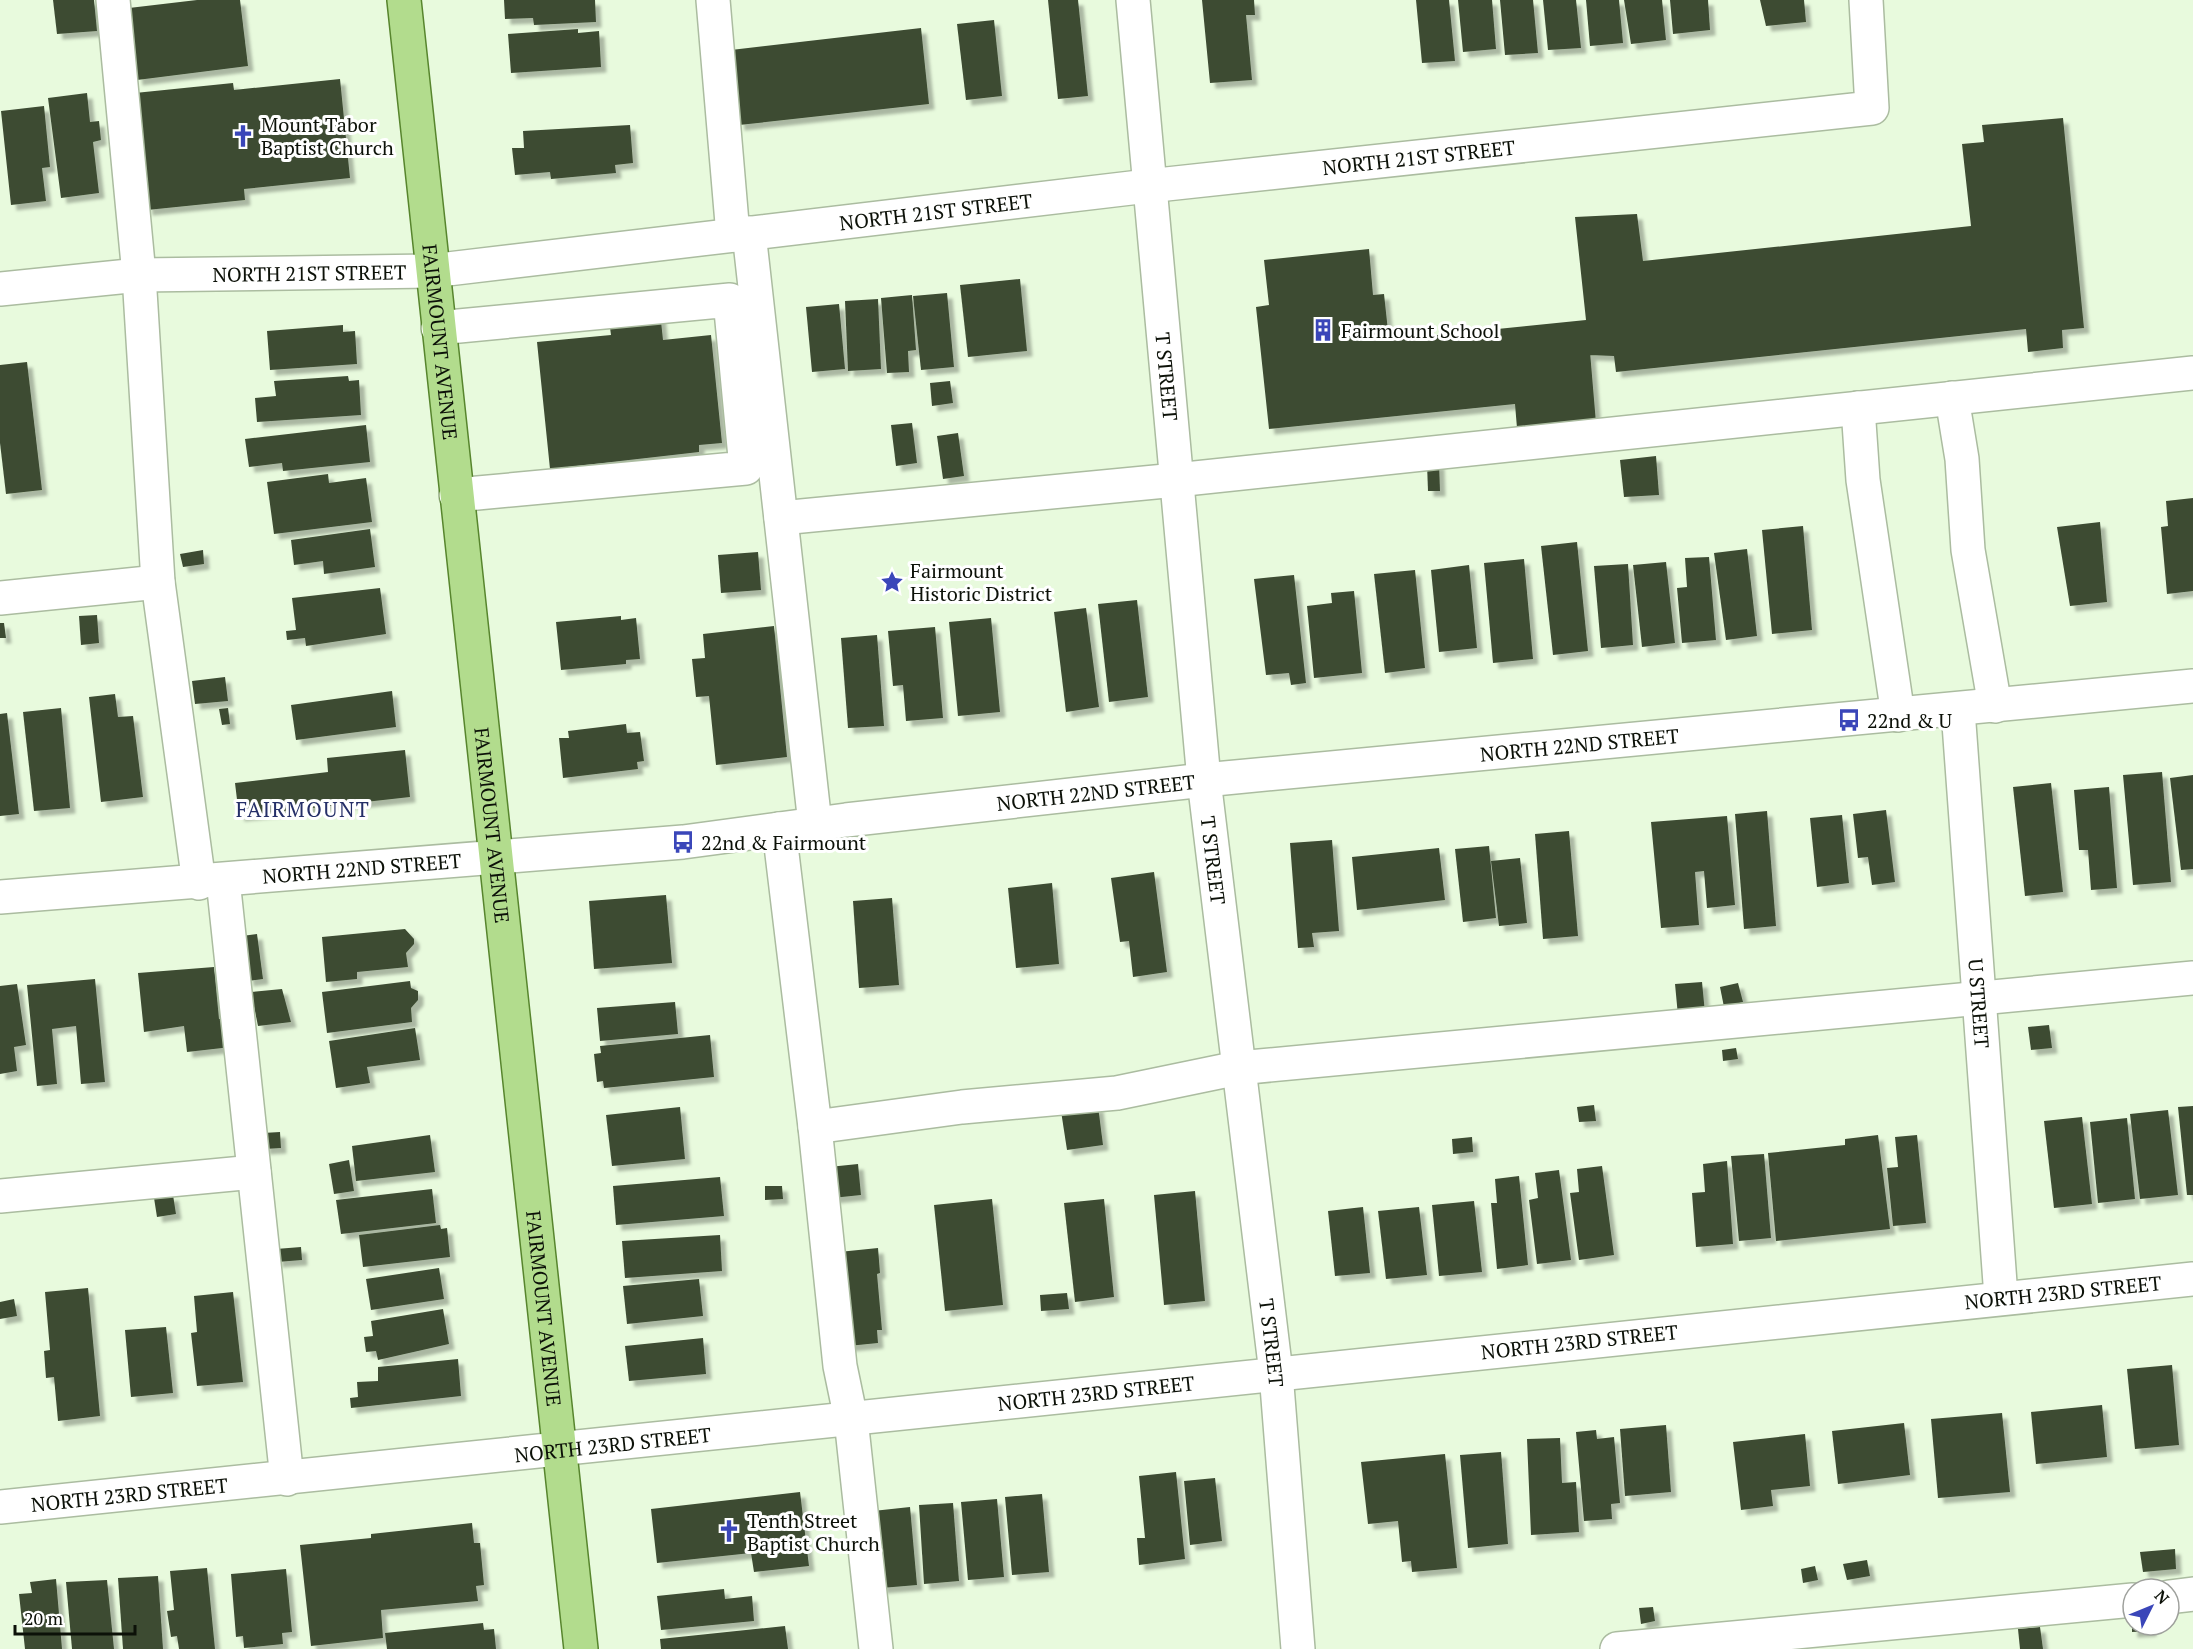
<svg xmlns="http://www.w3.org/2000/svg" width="2193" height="1649" viewBox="0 0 2193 1649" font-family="'PT Serif',serif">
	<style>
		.building { fill: #3d4b33; filter: url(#shadow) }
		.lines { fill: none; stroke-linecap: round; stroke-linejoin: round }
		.minor-casing { stroke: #abbca0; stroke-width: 36 }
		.major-casing { stroke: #57852d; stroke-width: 36 }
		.minor { stroke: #fff; stroke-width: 33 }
		.major { stroke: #b2dc8d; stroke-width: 33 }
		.labels { text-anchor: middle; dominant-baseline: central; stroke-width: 6; stroke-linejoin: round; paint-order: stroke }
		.poi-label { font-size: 20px; fill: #0c1108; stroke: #fff; text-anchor: start }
		.street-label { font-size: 20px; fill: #0c1108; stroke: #fff }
		.neighbourhood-label { font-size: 21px; letter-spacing: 1.5px; fill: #252f68; stroke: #fff }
	</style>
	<defs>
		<filter id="shadow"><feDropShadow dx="5.5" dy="5.5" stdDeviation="1.5" flood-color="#0004"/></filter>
	</defs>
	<rect width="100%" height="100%" fill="#e8fadd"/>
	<g class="building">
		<path d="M53 0H94L97 31 57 34Z"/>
		<path d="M197 0H240L248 66 137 80 129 8Z"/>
		<path d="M504 0H595L596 22 534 25 533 18 505 19Z"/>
		<path d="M1048 0H1078L1088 96 1058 99Z"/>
		<path d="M1202 0H1254L1255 15H1246L1252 80 1210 83Z"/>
		<path d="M1416 0H1449L1455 61 1422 63Z"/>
		<path d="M1458 0H1492L1496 49 1463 52Z"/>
		<path d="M1500 0H1533L1538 53 1505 55Z"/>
		<path d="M1543 0H1576L1581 48 1548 50Z"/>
		<path d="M1586 0H1619L1623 43 1590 46Z"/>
		<path d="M1624 0H1662L1666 40 1631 44Z"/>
		<path d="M1670 0H1708L1710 30 1673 34Z"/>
		<path d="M1760 0H1804L1806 22 1766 26Z"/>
		<path d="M994 20 1002 96 966 100 957 24Z"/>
		<path d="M921 28 929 104 739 125 731 50Z"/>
		<path d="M578 29V33L599 31 601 67 511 73 508 34Z"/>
		<path d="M340 79 350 178 244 189 245 200 147 210 135 93 233 83 234 90Z"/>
		<path d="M87 93 90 122 99 121 101 140 93 142 99 193 61 198 48 98Z"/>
		<path d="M44 106 50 167 42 168 46 201 11 205 1 111Z"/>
		<path d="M2063 118 2084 328 2062 330 2063 348 2028 352 2026 329 1616 372 1614 356 1590 355 1589 340 1596 423 1517 428 1515 404 1269 429 1256 307 1269 305 1264 260 1369 249 1373 295 1384 294 1389 340 1586 320 1575 217 1637 214 1643 261 1971 226 1962 144 1984 142 1982 125Z"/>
		<path d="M630 125 633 163 615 165 616 173 551 179 550 172 515 175 512 148H524L523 131Z"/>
		<path d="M1020 279 1027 351 968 357 960 285Z"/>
		<path d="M658 293 663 340 711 335 722 443 699 445V452L550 469 537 342 611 335 606 298Z"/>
		<path d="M947 293 954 367 921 370 913 296Z"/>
		<path d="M912 295 916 350 908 351 909 372 887 373 881 298Z"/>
		<path d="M878 299 881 369 848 371 845 301Z"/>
		<path d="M839 304 845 369 812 372 806 307Z"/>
		<path d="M343 325V332L355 331 357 364 270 370 267 331Z"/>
		<path d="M27 362 42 490 6 494 0 443V365Z"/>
		<path d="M348 376 349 381 359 380 361 415 257 422 255 398 276 396 274 381Z"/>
		<path d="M950 381 953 403 932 406 930 383Z"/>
		<path d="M912 423 917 463 896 466 891 425Z"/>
		<path d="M366 425 370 462 283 471 282 463 249 467 245 439Z"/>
		<path d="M958 433 964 476 943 479 937 436Z"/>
		<path d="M1656 456 1659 495 1624 497 1620 460Z"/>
		<path d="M1439 463 1440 491H1428L1427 464Z"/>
		<path d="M328 474 329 483 366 478 372 522 274 534 267 482Z"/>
		<path d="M2193 498V591L2167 594 2161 527 2168 526 2166 501Z"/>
		<path d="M2100 522 2107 602 2070 606 2057 527Z"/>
		<path d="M1803 526 1812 630 1772 634 1762 530Z"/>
		<path d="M370 529 375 567 324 574 323 561 294 565 291 540Z"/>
		<path d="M1577 542 1588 651 1553 655 1541 546Z"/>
		<path d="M1747 549 1757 636 1726 640 1714 553Z"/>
		<path d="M203 550 204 564 183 567 180 554Z"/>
		<path d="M758 552 761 590 721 593 718 555Z"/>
		<path d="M1709 557 1716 640 1682 643 1677 588 1687 587 1685 558Z"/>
		<path d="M1524 559 1533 659 1493 663 1484 563Z"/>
		<path d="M1666 562 1675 643 1642 647 1633 565Z"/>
		<path d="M1628 564 1633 645 1601 648 1594 566Z"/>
		<path d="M1469 565 1477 648 1439 652 1431 570Z"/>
		<path d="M1415 570 1425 668 1385 673 1374 574Z"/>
		<path d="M1294 575 1306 683 1291 685 1289 673 1266 675 1254 579Z"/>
		<path d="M380 588 386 634 306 646 305 638 287 640 286 631 296 630 292 598Z"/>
		<path d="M1354 591 1362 673 1314 678 1307 606 1332 603 1331 593Z"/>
		<path d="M1137 600 1148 697 1109 702 1098 604Z"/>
		<path d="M1086 608 1099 707 1066 712 1054 612Z"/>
		<path d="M97 615 99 643 81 645 79 616Z"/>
		<path d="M621 616V620L636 618 640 659 626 660V664L561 670 556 622Z"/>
		<path d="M991 618 1000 712 958 716 949 622Z"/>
		<path d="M0 623H4L6 638H0Z"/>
		<path d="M774 626 787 757 716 765 709 696 696 697 692 659 705 658 703 634Z"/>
		<path d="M935 627 943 718 906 721 903 685 893 686 888 631Z"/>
		<path d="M877 635 884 726 848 728 841 638Z"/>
		<path d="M225 677 228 701 195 704 192 681Z"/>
		<path d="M392 691 396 727 296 740 291 705Z"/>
		<path d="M115 694 118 717 133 716 143 797 101 802 89 697Z"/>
		<path d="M61 708 70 808 34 811 23 712Z"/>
		<path d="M228 708 230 724 222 725 219 709Z"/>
		<path d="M7 713 19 814 0 816V714Z"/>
		<path d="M626 724 627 733 640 732 644 761 637 762 638 769 563 778 559 738H569L568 731Z"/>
		<path d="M405 750 410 797 239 816 235 783 328 772 327 758Z"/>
		<path d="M2162 772 2171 882 2133 885 2123 775Z"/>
		<path d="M2193 775V869L2181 870 2170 778Z"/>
		<path d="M2051 783 2063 892 2025 896 2013 787Z"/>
		<path d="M2109 787 2117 888 2091 890 2088 850H2079L2074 790Z"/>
		<path d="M1886 810 1895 882 1872 885 1868 857 1858 858 1853 814Z"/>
		<path d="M1767 811 1776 926 1744 929 1735 814Z"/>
		<path d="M1842 815 1849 883 1817 887 1810 818Z"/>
		<path d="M1727 816 1735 905 1707 908 1704 871 1695 872 1699 925 1661 928 1651 822Z"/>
		<path d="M1569 831 1578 936 1543 939 1535 834Z"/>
		<path d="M1332 840 1339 931 1312 933 1314 947 1298 948 1290 843Z"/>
		<path d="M1489 846 1496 918 1463 922 1455 849Z"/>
		<path d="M1439 848 1445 900 1357 910 1352 857Z"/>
		<path d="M1520 858 1527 923 1499 926 1491 861Z"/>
		<path d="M1154 872 1167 972 1133 977 1129 941 1120 942 1111 878Z"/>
		<path d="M1052 883 1059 964 1016 968 1008 888Z"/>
		<path d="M666 895 672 963 594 969 589 901Z"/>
		<path d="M892 898 899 985 859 988 853 901Z"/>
		<path d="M405 929 414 939V944L406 953 408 967 357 972V979L326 982 322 937Z"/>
		<path d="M257 934 263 979 248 981 242 936Z"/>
		<path d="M214 967 219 1019 228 1018 231 1047 187 1052 184 1026 144 1032 138 973Z"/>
		<path d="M95 979 105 1082 81 1084 76 1026 52 1029 57 1084 37 1086 27 985Z"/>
		<path d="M410 981 411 988 418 991V1000L411 1008 412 1022 327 1033 322 992Z"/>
		<path d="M1702 982 1705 1013 1678 1016 1675 984Z"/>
		<path d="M1738 983 1743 1002 1724 1007 1720 987Z"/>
		<path d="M17 984 26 1045 14 1047 17 1071 0 1074V986Z"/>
		<path d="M282 989 291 1022 258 1026 251 992Z"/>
		<path d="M675 1002 678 1034 600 1041 597 1008Z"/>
		<path d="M2049 1025 2052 1048 2031 1050 2028 1027Z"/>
		<path d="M415 1028 420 1060 367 1067 370 1083 336 1088 329 1041Z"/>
		<path d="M710 1035 714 1077 604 1088 603 1081 597 1082 594 1054 601 1053 600 1046Z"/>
		<path d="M1736 1048 1738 1059 1723 1061 1722 1050Z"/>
		<path d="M1594 1105 1596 1121 1579 1122 1577 1107Z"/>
		<path d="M1098 1106 1103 1145 1067 1150 1061 1111Z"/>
		<path d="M2193 1106V1195H2187L2178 1107Z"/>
		<path d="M680 1107 685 1159 612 1166 606 1115Z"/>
		<path d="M2168 1110 2178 1195 2140 1199 2130 1114Z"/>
		<path d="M2082 1117 2092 1204 2054 1208 2044 1121Z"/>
		<path d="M2127 1118 2135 1199 2098 1203 2090 1122Z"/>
		<path d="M280 1132 281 1148 264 1149 263 1133Z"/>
		<path d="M430 1135 435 1172 356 1181 352 1146Z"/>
		<path d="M1878 1135 1890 1229 1776 1241 1768 1153 1845 1145V1139Z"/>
		<path d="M1917 1135 1926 1223 1893 1226 1887 1168 1898 1167 1895 1137Z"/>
		<path d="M1472 1137 1473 1152 1453 1154 1452 1139Z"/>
		<path d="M1764 1154 1771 1238 1739 1241 1731 1156Z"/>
		<path d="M349 1160 354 1191 334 1194 329 1164Z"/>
		<path d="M1727 1161 1733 1244 1696 1247 1692 1193 1705 1192 1703 1164Z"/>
		<path d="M858 1164 861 1195 832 1198 829 1167Z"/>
		<path d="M1602 1166 1614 1255 1579 1260 1570 1193 1579 1192 1577 1169Z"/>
		<path d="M1559 1170 1571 1260 1537 1264 1529 1200 1538 1198 1535 1173Z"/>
		<path d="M1519 1176 1528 1265 1497 1269 1491 1203H1497L1495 1179Z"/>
		<path d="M720 1177 724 1216 616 1225 613 1186Z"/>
		<path d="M765 1186H782L783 1199 765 1200Z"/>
		<path d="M432 1189 436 1223 341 1234 336 1200Z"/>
		<path d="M1195 1191 1205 1301 1164 1305 1154 1195Z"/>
		<path d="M173 1195 176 1214 157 1217 154 1198Z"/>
		<path d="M992 1199 1003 1305 945 1311 934 1205Z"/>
		<path d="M1104 1199 1114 1297 1075 1302 1064 1203Z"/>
		<path d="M1474 1201 1482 1272 1439 1276 1432 1205Z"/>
		<path d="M1363 1207 1370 1273 1335 1276 1328 1211Z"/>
		<path d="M1419 1207 1427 1275 1386 1279 1378 1211Z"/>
		<path d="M440 1225 441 1229 447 1228 450 1257 363 1267 359 1235Z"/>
		<path d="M720 1235 722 1271 625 1278 622 1241Z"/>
		<path d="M301 1247 302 1260 277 1262 276 1249Z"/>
		<path d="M878 1248 880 1273 877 1274 882 1330H877L878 1343 848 1346 839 1252Z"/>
		<path d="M439 1268 444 1299 371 1310 366 1279Z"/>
		<path d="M699 1279 703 1316 627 1324 623 1286Z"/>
		<path d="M88 1288 100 1416 58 1421 54 1377 46 1378 44 1351 50 1350 45 1292Z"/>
		<path d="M233 1292 243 1382 197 1386 191 1333 197 1332 194 1296Z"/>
		<path d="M1067 1293 1069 1309 1041 1311 1040 1295Z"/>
		<path d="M14 1299 17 1316 0 1319V1302Z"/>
		<path d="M443 1309 449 1344 378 1360 376 1351 366 1352 364 1337 373 1336 371 1321Z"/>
		<path d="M166 1327 173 1393 131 1397 125 1330Z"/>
		<path d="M703 1338 706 1374 629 1381 625 1346Z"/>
		<path d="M458 1359 461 1396 351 1408 350 1398 358 1397 357 1382 378 1381V1367Z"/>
		<path d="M2172 1365 2179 1445 2135 1449 2127 1369Z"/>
		<path d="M2102 1405 2107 1457 2036 1464 2031 1412Z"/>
		<path d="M2002 1413 2010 1492 1938 1498 1931 1419Z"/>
		<path d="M1904 1423 1910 1475 1838 1484 1832 1431Z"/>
		<path d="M1666 1425 1671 1492 1625 1496 1620 1429Z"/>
		<path d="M1596 1430 1597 1439 1614 1437 1620 1503 1611 1504 1612 1519 1584 1521 1576 1432Z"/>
		<path d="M1805 1434 1810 1486 1771 1490 1773 1506 1741 1510 1733 1442Z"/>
		<path d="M1560 1438 1562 1483 1576 1482 1579 1532 1531 1535 1527 1439Z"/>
		<path d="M1501 1452 1508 1544 1468 1548 1460 1455Z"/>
		<path d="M1445 1454 1457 1568 1412 1572 1411 1561 1402 1562 1398 1521 1368 1524 1361 1462Z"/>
		<path d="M1176 1472 1185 1559 1139 1565 1137 1538H1145L1139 1476Z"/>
		<path d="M1215 1478 1222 1541 1190 1545 1184 1481Z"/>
		<path d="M800 1492 809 1566 754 1572 751 1553 657 1563 651 1509Z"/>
		<path d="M1042 1494 1049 1572 1012 1575 1005 1497Z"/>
		<path d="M997 1499 1004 1577 968 1580 961 1502Z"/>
		<path d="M953 1503 959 1581 924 1584 919 1505Z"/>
		<path d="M910 1507 917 1585 881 1588 873 1511Z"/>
		<path d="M472 1523 474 1543H480L484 1585 476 1586 478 1601 381 1610 383 1638 311 1646 300 1545 371 1538V1534Z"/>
		<path d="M2175 1549 2176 1569 2143 1572 2140 1552Z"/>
		<path d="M1867 1560 1870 1576 1847 1580 1843 1564Z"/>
		<path d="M1815 1566 1818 1580 1803 1583 1801 1569Z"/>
		<path d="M207 1568 215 1649H179L177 1636 171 1637 167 1611 174 1610 170 1571Z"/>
		<path d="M286 1569 292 1632 282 1633 283 1644 244 1648 243 1636 236 1637 231 1574Z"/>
		<path d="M158 1576 163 1649H123L118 1578Z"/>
		<path d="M56 1579 62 1649H25L19 1594 32 1593 30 1582Z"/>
		<path d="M107 1580 114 1649H72L66 1582Z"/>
		<path d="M724 1589 725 1599 752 1596 754 1621 661 1630 657 1596Z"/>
		<path d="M1653 1607 1655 1621 1641 1624 1639 1608Z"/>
		<path d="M483 1623 484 1630 494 1629 496 1649H387L385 1633Z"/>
		<path d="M2132 1625H2151V1631L2132 1632Z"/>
		<path d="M785 1626 788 1649H661L660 1639Z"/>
		<path d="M2040 1627 2043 1649H2020L2018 1629Z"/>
	</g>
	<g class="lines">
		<g class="minor-casing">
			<g id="minor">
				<path d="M113 0 139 275 158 582 199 883"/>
				<path d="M713 0 733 235"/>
				<path id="s1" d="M1133 0 1204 780 1276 1373 1298 1649"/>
				<path d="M749 233 815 824"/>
				<path id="s2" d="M0 289 139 275 431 271 1148 186 1872 108 1866 0"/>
				<path d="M438 328 730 300 746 468 456 495"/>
				<path d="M1952 398 1962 459 1968 550 1995 706"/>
				<path d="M1858 408 1863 480 1898 715"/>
				<path d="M781 518 1176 480 2193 373"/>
				<path d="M0 598 158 582"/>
				<path id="s3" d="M1958 710 2001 1297"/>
				<path d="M779 829 815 1127 962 1107 1117 1093 1238 1068 2193 978"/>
				<path d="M223 880 287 1479"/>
				<path id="s4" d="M0 897 683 842 846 820 1204 780 2193 686"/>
				<path d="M815 1127 840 1366 851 1419 876 1649"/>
				<path d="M0 1196 254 1172"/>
				<path id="s5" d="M0 1507C731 1435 1461 1350 2193 1279"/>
				<path d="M2169 1597 2193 1594"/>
				<path d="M1617 1649 2133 1600"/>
			</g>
		</g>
		<g class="major-casing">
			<g id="major">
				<path id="s6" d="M404 0 581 1649"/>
			</g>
		</g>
		<use href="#minor" class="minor"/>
		<use href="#major" class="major"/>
	</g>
	<defs>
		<g id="church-bare" transform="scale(1.8)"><path d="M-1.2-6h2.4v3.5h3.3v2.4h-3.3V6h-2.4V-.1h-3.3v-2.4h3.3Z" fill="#3a46b9" stroke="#fff" stroke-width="2.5" paint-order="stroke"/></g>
		<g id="building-bare" transform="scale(1.8)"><path d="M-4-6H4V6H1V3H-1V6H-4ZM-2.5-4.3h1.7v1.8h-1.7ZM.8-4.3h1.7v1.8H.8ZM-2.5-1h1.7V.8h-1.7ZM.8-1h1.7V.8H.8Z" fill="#3a46b9" stroke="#fff" stroke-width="2.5" paint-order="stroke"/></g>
		<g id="sight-bare" transform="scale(1.8)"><path d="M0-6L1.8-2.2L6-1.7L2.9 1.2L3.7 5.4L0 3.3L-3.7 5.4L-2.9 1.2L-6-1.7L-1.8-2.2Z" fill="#3a46b9" stroke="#fff" stroke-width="2.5" paint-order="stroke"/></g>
		<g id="bus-bare" transform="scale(1.8)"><path d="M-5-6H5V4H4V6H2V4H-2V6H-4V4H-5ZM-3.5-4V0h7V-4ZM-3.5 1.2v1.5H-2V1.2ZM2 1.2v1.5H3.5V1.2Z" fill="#3a46b9" stroke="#fff" stroke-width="2.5" paint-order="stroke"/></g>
	</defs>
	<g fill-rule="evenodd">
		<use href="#church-bare" x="243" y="136"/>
		<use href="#building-bare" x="1323" y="330"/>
		<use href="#sight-bare" x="892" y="582"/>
		<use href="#bus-bare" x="1849" y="720"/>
		<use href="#bus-bare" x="683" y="842"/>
		<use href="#church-bare" x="729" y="1531"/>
	</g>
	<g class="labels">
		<g class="poi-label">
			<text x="261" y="124">Mount Tabor<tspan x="261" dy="23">Baptist Church</tspan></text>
			<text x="1341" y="330">Fairmount School</text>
			<text x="910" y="570">Fairmount<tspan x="910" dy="23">Historic District</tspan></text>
			<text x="1867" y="720">22nd &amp; U</text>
			<text x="701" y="842">22nd &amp; Fairmount</text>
			<text x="747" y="1520">Tenth Street<tspan x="747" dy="23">Baptist Church</tspan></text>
		</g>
		<g class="street-label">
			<text stroke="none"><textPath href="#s2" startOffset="1426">NORTH 21ST STREET</textPath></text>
			<text stroke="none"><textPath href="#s2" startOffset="940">NORTH 21ST STREET</textPath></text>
			<text stroke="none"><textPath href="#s2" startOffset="310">NORTH 21ST STREET</textPath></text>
			<text stroke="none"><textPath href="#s6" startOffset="344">FAIRMOUNT AVENUE</textPath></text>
			<text stroke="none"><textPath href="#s1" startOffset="378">T STREET</textPath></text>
			<text stroke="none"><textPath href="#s4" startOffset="1587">NORTH 22ND STREET</textPath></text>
			<text stroke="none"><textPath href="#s4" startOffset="1101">NORTH 22ND STREET</textPath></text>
			<text stroke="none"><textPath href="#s6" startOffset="830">FAIRMOUNT AVENUE</textPath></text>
			<text stroke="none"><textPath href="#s1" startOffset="864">T STREET</textPath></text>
			<text stroke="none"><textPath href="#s4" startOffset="363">NORTH 22ND STREET</textPath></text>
			<text stroke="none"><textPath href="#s3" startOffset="294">U STREET</textPath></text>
			<text stroke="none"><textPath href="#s5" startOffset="2074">NORTH 23RD STREET</textPath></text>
			<text stroke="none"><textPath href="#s6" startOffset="1316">FAIRMOUNT AVENUE</textPath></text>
			<text stroke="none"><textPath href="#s5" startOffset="1588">NORTH 23RD STREET</textPath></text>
			<text stroke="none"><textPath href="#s1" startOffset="1350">T STREET</textPath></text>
			<text stroke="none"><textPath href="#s5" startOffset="1102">NORTH 23RD STREET</textPath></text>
			<text stroke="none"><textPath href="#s5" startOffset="616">NORTH 23RD STREET</textPath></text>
			<text stroke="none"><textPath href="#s5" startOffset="130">NORTH 23RD STREET</textPath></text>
		</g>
		<g class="neighbourhood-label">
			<text x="303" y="809">FAIRMOUNT</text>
		</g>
	</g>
	<g transform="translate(2151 1607) rotate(47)"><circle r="28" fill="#ffffff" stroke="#9ea09c" stroke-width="1.5"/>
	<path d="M0-4.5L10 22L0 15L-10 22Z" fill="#3a46b9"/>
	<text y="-9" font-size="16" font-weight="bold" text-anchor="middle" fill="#0c1108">N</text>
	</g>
	<path d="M15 1625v9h120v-9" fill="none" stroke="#0c1108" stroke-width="3"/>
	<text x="24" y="1625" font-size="18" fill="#0c1108" stroke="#ffffff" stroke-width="4.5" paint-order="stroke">20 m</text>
</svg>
